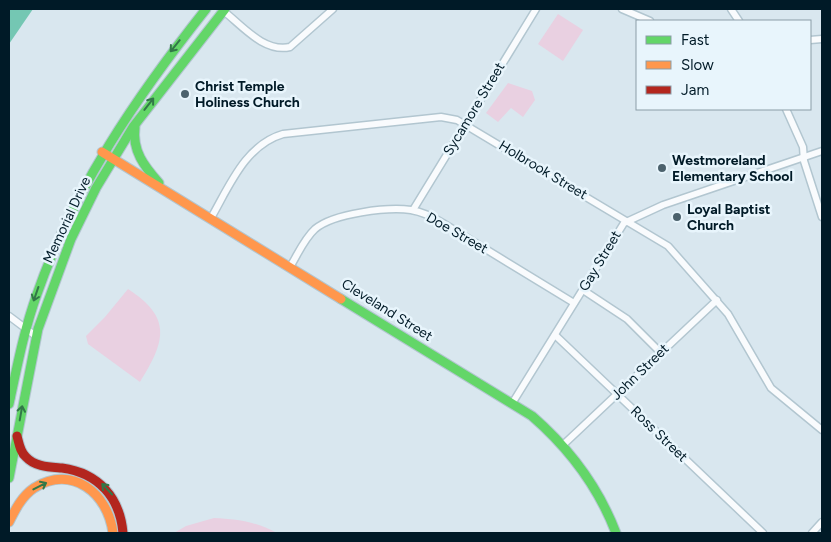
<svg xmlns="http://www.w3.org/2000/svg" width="831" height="542" viewBox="0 0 831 542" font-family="Figtree,sans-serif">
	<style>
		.green { fill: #e9d0e1 }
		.water { fill: #74c7b3 }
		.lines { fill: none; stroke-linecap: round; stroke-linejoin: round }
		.street-casing { stroke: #b2c6d0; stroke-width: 9 }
		.fast-casing { stroke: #b2c6d0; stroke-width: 11 }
		.slow-casing { stroke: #b2c6d0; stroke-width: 11 }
		.jam-casing { stroke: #b2c6d0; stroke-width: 11 }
		.street { stroke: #f9fbfd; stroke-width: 6 }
		.fast { stroke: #63d668; stroke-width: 9 }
		.slow { stroke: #ff974d; stroke-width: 9 }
		.jam { stroke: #b3261e; stroke-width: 9 }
		.oneway { stroke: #327848 }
		.poi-dot { fill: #4c626d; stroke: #e8f5fc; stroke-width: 2 }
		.labels { text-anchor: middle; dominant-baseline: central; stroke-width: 5; stroke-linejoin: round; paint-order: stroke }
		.poi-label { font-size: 14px; font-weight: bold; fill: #001a27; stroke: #e8f5fc; text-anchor: start }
		.street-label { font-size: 14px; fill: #001a27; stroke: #e8f5fc }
	</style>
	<rect width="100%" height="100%" fill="#d9e7ef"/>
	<g class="green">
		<path d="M558 14 583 30 563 61 538 44Z"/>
		<path d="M508 83 532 91 535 100 523 117 511 108 498 122 486 113Z"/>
		<path d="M128 289C173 318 165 342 140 382L88 344 86 336 105 317Z"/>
		<path d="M214 518C237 519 257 522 277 533H174L186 526Z"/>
	</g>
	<path class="water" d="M9 9H33L9 44Z"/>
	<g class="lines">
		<g class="street-casing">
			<g id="street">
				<path d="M221 9C241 24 263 53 290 47L333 9"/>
				<path d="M622 9 650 21"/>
				<path d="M731 9 739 21"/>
				<path d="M810 40 822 39"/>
				<path d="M786 109 803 147 804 161 822 217"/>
				<path d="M413 210 536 9"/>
				<path d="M211 218C229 187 245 145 283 134L441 117 457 120 668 246 728 314 771 388 822 430"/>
				<path d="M290 267C298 254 304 239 315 229 334 213 388 207 411 210 423 212 433 217 443 223L574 303"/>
				<path d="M583 290 627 319 660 352"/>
				<path d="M9 316 37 337"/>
				<path d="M555 335 763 533"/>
				<path d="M513 402 624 223 663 205 822 151"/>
				<path d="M563 445 717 300"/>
				<path d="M812 533 822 522"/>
			</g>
		</g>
		<g class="fast-casing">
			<g id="fast">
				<path d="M135 127C132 151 144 166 159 183"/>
				<path d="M341 299 532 416C570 449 598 486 616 533"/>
				<path d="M9 399 10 398"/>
				<path d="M9 404C17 367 24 330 37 294 74 188 137 96 206 9"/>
				<path d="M9 478 38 329 71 239 96 188 133 127 225 9"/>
			</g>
		</g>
		<g class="slow-casing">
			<g id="slow">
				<path d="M102 152 341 299"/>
				<path d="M9 522C15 510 22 496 34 488 72 464 108 493 113 533"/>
			</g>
		</g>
		<g class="jam-casing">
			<path id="jam" d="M17 436C19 443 20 452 26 457 35 467 50 467 62 468 99 473 120 498 123 533"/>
		</g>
		<use href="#street" class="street"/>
		<use href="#fast" class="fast"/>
		<use href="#slow" class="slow"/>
		<use href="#jam" class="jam"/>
	</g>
	<defs><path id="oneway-shaft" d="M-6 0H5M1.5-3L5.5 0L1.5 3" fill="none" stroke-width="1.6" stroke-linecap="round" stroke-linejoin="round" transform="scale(1.25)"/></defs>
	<g class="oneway">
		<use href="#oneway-shaft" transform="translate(175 46) rotate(129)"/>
		<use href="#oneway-shaft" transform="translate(149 104) rotate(-52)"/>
		<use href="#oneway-shaft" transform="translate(36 294) rotate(109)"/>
		<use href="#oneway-shaft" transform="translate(21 413) rotate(-80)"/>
		<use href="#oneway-shaft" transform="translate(40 486) rotate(-27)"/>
		<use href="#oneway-shaft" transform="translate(107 489) rotate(-133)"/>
	</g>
	<g class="poi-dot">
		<circle cx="185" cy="94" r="5"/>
		<circle cx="662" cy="168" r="5"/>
		<circle cx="677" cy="217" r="5"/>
	</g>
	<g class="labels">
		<g class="poi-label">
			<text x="195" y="86">Christ Temple<tspan x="195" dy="16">Holiness Church</tspan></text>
			<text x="672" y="160">Westmoreland<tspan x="672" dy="16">Elementary School</tspan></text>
			<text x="687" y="209">Loyal Baptist<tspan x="687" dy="16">Church</tspan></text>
		</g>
		<g class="street-label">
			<text transform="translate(474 109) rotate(-59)">Sycamore Street</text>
			<text transform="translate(543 170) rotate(31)">Holbrook Street</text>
			<text transform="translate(67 220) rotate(-65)">Memorial Drive</text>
			<text transform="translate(457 233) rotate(30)">Doe Street</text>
			<text transform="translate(600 261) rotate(-59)">Gay Street</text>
			<text transform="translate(387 310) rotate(32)">Cleveland Street</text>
			<text transform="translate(640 372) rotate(-44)">John Street</text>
			<text transform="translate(659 434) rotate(44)">Ross Street</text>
		</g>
	</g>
	<rect width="831" height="542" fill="none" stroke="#001a27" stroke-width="20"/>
	<rect x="636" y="20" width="175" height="90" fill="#e8f5fc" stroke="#8b9da7"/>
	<rect x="646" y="36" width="25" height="8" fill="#63d668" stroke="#8b9da7"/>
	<text x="681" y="45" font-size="15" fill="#001a27">Fast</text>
	<rect x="646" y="61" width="25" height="8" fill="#ff974d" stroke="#8b9da7"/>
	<text x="681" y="70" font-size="15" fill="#001a27">Slow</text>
	<rect x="646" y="86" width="25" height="8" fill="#b3261e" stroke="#8b9da7"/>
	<text x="681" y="95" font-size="15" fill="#001a27">Jam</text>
</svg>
